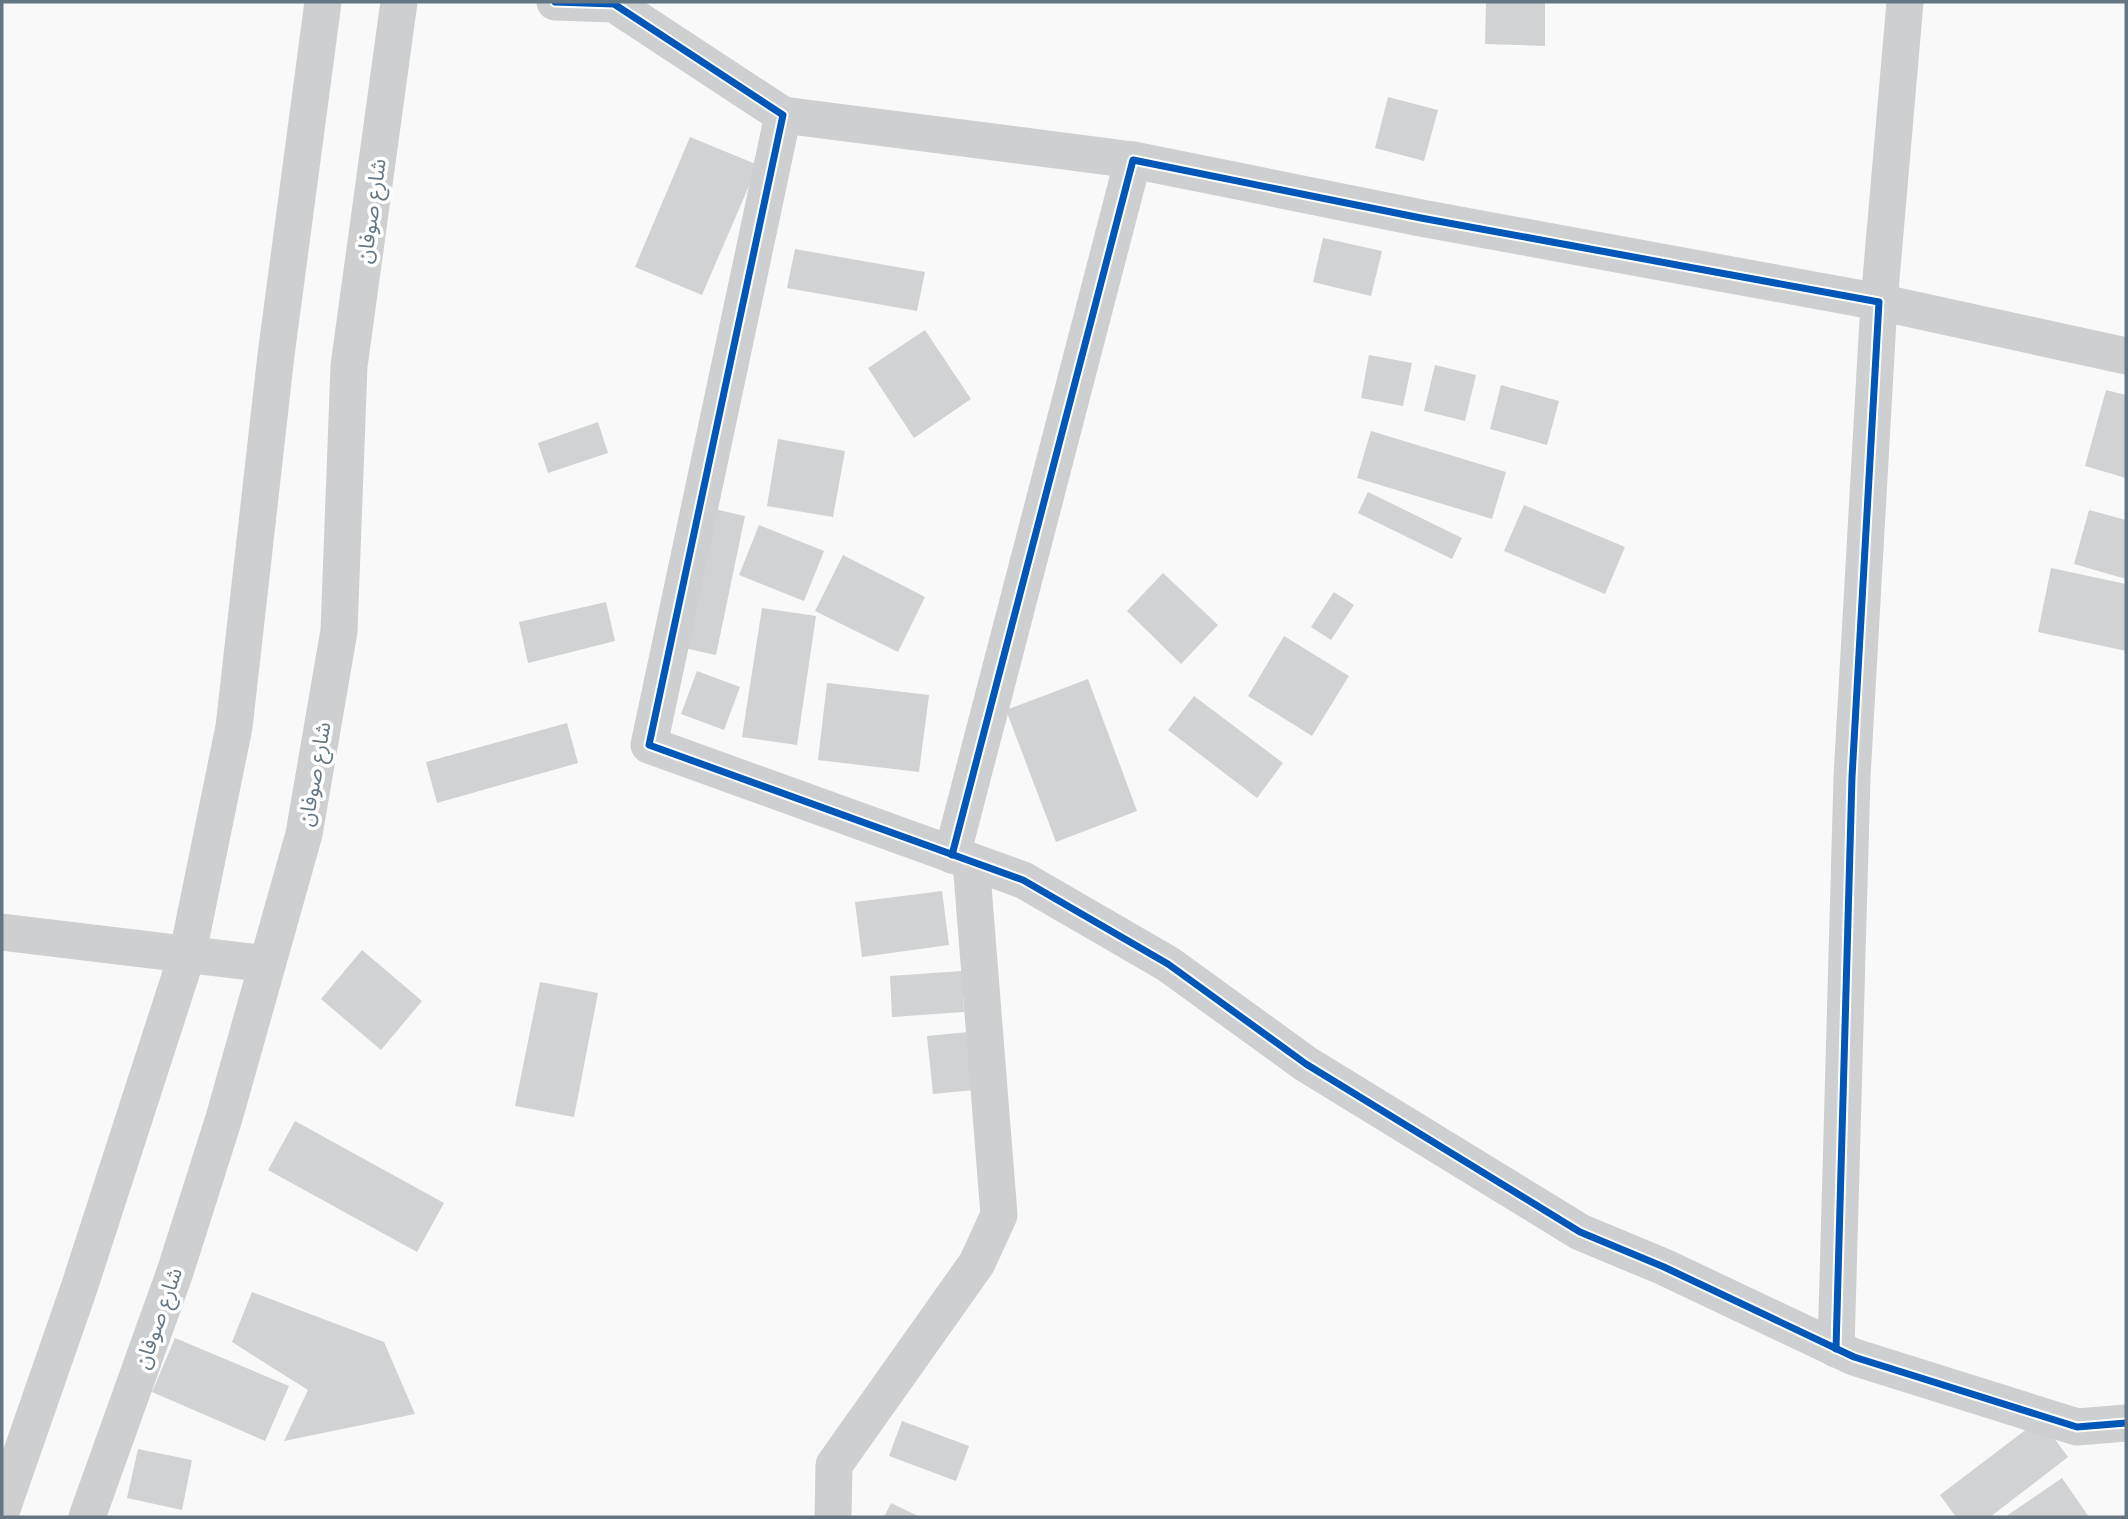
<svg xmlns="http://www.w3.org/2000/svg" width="2128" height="1519" viewBox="0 0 2128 1519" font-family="Helvetica,'Noto Sans Arabic',sans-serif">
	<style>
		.building { fill: #d0d2d3 }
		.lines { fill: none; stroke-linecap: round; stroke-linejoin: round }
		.minor { stroke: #cecfd0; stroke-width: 37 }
		.cycleway-casing { stroke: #fff; stroke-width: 11 }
		.cycleway { stroke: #0057b8; stroke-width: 7 }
		.labels { text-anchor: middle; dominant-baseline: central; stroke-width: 7; stroke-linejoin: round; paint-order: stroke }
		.street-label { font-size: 21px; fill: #657683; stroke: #fff }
	</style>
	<rect width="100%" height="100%" fill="#f9f9f9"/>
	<g class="building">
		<path d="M1486 3H1545V46L1485 44Z"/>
		<path d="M1388 97 1438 110 1424 161 1375 148Z"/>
		<path d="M690 137 758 165 702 295 635 267Z"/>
		<path d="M1323 238 1382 251 1371 296 1313 282Z"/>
		<path d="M795 249 925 272 917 311 787 288Z"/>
		<path d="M925 330 971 399 914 438 868 368Z"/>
		<path d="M1369 355 1412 363 1403 406 1361 398Z"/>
		<path d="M1435 365 1476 375 1465 421 1424 411Z"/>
		<path d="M1501 385 1559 401 1547 445 1490 429Z"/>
		<path d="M2106 390 2126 395V478L2085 466Z"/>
		<path d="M598 422 608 453 548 473 538 443Z"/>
		<path d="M1371 431 1506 472 1492 519 1357 478Z"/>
		<path d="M778 439 845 451 833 517 767 506Z"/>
		<path d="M1368 492 1462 538 1452 559 1358 513Z"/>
		<path d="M1524 505 1625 547 1605 594 1504 551Z"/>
		<path d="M714 509 745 516 716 655 684 648Z"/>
		<path d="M2089 510 2126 520V579L2074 564Z"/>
		<path d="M759 525 824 551 804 601 739 575Z"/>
		<path d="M843 555 925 597 898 652 815 611Z"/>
		<path d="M2051 568 2126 584V651L2038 632Z"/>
		<path d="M1163 573 1218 625 1181 664 1127 611Z"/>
		<path d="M1334 592 1354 605 1331 640 1311 627Z"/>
		<path d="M606 602 615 641 528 663 519 622Z"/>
		<path d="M762 608 816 616 797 745 742 737Z"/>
		<path d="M1284 636 1349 676 1312 736 1248 696Z"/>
		<path d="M697 671 740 687 724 730 681 714Z"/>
		<path d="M1088 679 1137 811 1056 842 1006 710Z"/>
		<path d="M827 683 929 695 919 772 818 760Z"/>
		<path d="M1194 696 1283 763 1257 798 1168 730Z"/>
		<path d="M567 723 578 763 437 803 426 762Z"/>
		<path d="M942 891 949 945 862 957 855 902Z"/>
		<path d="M362 950 422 1001 381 1050 321 999Z"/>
		<path d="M962 971 964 1012 892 1017 890 976Z"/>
		<path d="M540 982 598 993 574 1117 515 1106Z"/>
		<path d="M968 1032 974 1090 933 1094 927 1036Z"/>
		<path d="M295 1121 444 1203 417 1252 268 1170Z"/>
		<path d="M252 1292 384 1342 415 1414 284 1441 308 1390 232 1342Z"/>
		<path d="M175 1338 289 1386 265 1441 152 1392Z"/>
		<path d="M2040 1419 2068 1457 1990 1517H1956L1940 1495Z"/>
		<path d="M902 1421 969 1446 956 1481 889 1456Z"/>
		<path d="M138 1449 192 1460 182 1510 127 1498Z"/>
		<path d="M2062 1478 2089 1517H2005Z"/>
		<path d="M891 1503 920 1517H884Z"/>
	</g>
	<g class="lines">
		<g class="minor">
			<path d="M555 2 614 4 783 115 649 745 1023 880 1168 964 1306 1064 1580 1232 1664 1267 1854 1357 2077 1427 2126 1423"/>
			<path d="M1905 2 1879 302 2126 356"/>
			<path d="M783 115 1133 160"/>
			<path d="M952 855 1133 160 1421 218 1879 302 1852 777 1836 1349"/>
			<path d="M2 932 267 964"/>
			<path d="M2 1509 79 1288 188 952 234 727 276 355 323 2"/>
			<path d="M87 1517 175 1272 224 1118 304 834 339 631 349 366 399 2"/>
			<path d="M833 1517 834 1465 977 1263 999 1215 971 861"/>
		</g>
		<g class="cycleway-casing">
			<g id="cycleway">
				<path d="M555 2 614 4 783 115 649 745 1023 880 1168 964 1306 1064 1580 1232 1664 1267 1854 1357 2077 1427 2126 1423"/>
				<path d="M952 855 1133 160 1421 218 1879 302 1852 777 1836 1349"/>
			</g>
		</g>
		<use href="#cycleway" class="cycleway"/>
	</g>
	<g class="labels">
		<g class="street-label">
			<text transform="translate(371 211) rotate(-82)">شارع صوفان</text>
			<text transform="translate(314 774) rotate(-80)">شارع صوفان</text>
			<text transform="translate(158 1318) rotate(-71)">شارع صوفان</text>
		</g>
	</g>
	<rect width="2128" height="1519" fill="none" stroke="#657683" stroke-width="7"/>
</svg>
